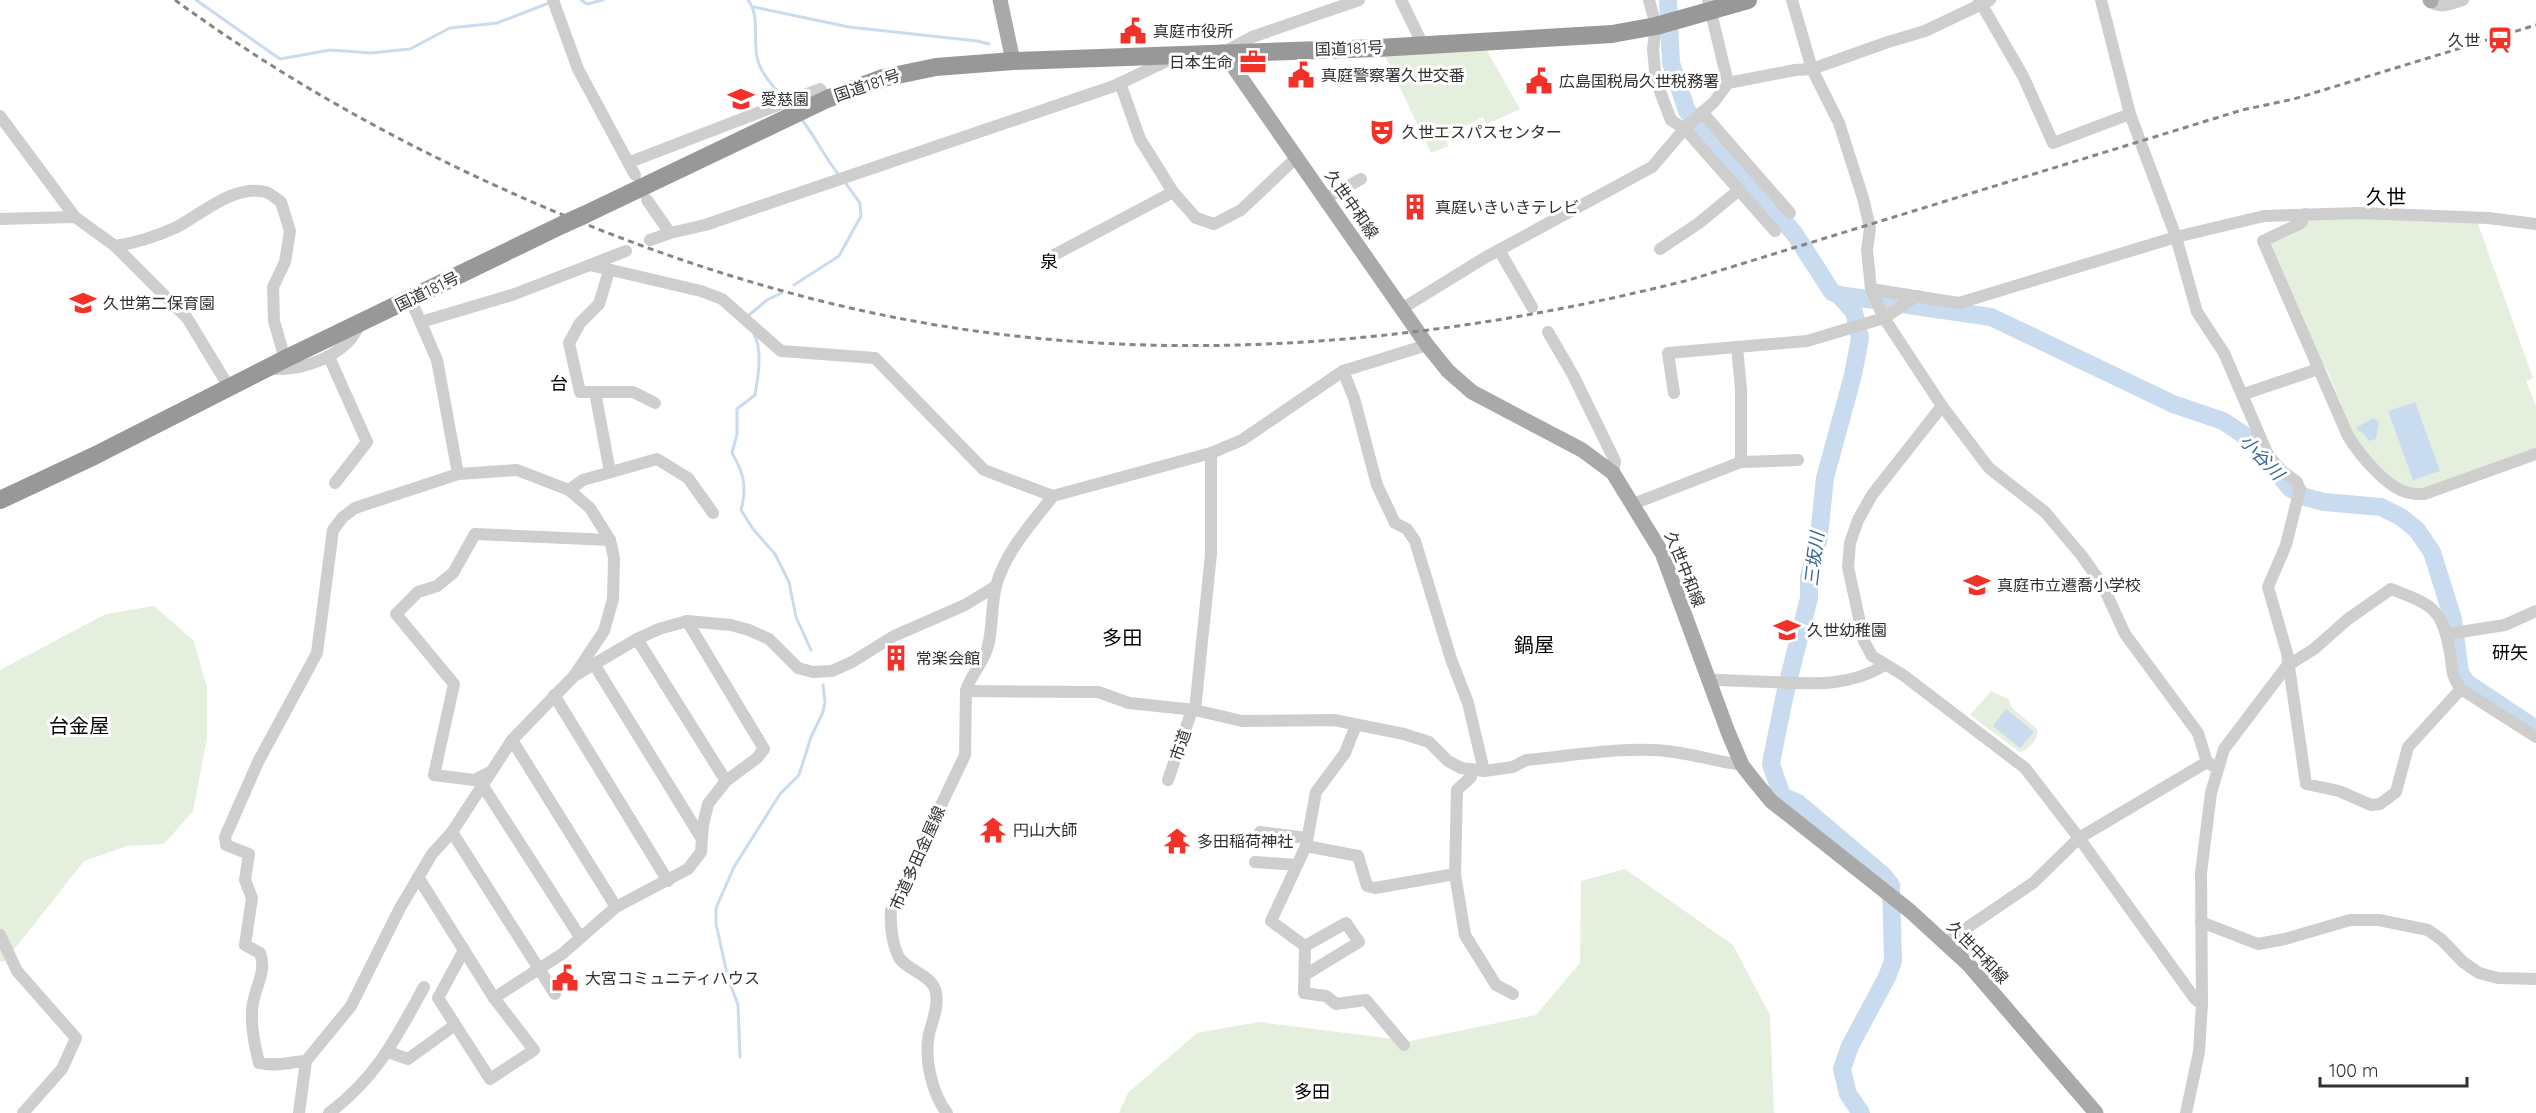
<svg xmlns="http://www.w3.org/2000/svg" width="2536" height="1113" viewBox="0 0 2536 1113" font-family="Quicksand,'Noto Sans JP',sans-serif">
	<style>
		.green { fill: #e5efde }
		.water { fill: #c9dcef }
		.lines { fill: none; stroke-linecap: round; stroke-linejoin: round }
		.stream { stroke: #c9dcef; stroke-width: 3 }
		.river { stroke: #c9dcef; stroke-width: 18 }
		.minor { stroke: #cecece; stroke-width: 12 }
		.major { stroke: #a9a9a9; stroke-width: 15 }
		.highway { stroke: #989898; stroke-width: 18 }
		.rail { stroke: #868686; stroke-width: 3; stroke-dasharray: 6 4.5; stroke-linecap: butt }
		.highway-bridge { stroke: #989898; stroke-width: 18 }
		.labels { text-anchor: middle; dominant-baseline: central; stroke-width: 6; stroke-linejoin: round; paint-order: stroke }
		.poi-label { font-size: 16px; fill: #313131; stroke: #fff; text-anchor: start }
		.street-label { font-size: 16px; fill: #313131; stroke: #fff }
		.neighbourhood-label { font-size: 18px; fill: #000; stroke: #fff }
		.water-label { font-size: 18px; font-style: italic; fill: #37689b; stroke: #fff }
		.quarter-label { font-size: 20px; fill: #000; stroke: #fff }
	</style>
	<rect width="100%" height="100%" fill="#fff"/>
	<g class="green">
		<path d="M1486 49 1520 109 1487 124 1483 117 1446 136 1448 146 1431 153 1384 54Z"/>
		<path d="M2316 217 2477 221 2533 378 2526 381 2536 406V451L2440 485 2423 488 2405 487 2390 477 2357 444 2328 372 2317 355 2271 249 2272 242Z"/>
		<path d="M154 606 194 641 207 688V738L193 811 164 844 127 846 84 861 5 961 0 962V670L106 614Z"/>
		<path d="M1991 691 2008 699 2012 708 2038 730C2037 741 2030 748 2020 752L1970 715Z"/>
		<path d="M1625 869 1733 945 1770 1015 1774 1113H1119L1128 1093 1197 1033 1259 1022 1410 1041 1536 1015 1580 963 1581 881Z"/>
	</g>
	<g class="water">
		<path d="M2415 402 2440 471 2413 480 2388 411Z"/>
		<path d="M2374 418 2379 422 2376 439 2369 441 2363 433 2357 430V427Z"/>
		<path d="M2006 709 2034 732 2020 748 1993 726Z"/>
	</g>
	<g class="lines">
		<g class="stream">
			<path d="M196 0 280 59 330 50 371 53 410 49 450 28 497 23 549 3"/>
			<path d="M581 0 587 4 603 0"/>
			<path d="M748 0C760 15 753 39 757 57 760 73 773 85 782 98"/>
			<path d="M754 7 849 27 977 41 989 44"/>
			<path d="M802 120C816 138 825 158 839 175"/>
			<path d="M794 285 839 256 861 216 860 203 844 181"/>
			<path d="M749 315 767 300 781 293"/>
			<path d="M754 334C763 351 758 377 755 395L737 409V434L732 453C744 473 747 487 741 510L753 529 775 554 789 582 796 617 811 650"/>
			<path d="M740 1057 738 1005 728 978 716 924V908L734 867 780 794 799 775 811 737 823 712 825 702 823 685"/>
		</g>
		<g class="river">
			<path d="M1668 0 1671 63 1687 111 1794 233 1832 292 1839 295 1854 312 1860 338 1853 375 1825 478 1819 536 1809 577V598L1785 694 1772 758 1771 764 1782 796 1798 803 1883 875 1891 885 1893 961 1887 977 1850 1046 1842 1069 1848 1094 1861 1113"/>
			<path d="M1839 295 1991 317 2173 404 2223 421 2250 439 2290 488 2305 497 2324 502 2381 507 2401 517 2417 530 2432 552 2453 619 2460 673 2467 683 2536 729"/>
		</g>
		<g class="minor">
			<path d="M553 0 578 69 635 175"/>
			<path d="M1401 0 1423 45"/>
			<path d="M1649 0 1656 26 1653 49 1656 81 1671 120 1685 129 1775 231"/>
			<path d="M1708 0 1728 83"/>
			<path d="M1792 0 1812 69 1839 123 1863 198 1870 228 1867 250 1871 289 1884 318 1942 406 1989 468 2045 512 2082 556 2103 586 2125 634 2198 733 2207 762 2217 768"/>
			<path d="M1979 0 2023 76 2053 143 2130 114"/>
			<path d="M2101 0 2130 114 2176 237 2197 312 2224 353 2268 455 2281 470 2297 482 2300 489 2286 545 2268 587 2287 653 2306 784 2339 791 2371 805 2380 804 2396 792 2408 747 2461 689"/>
			<path d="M2431 1C2440 10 2452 3 2463 0"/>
			<path d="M1226 51 1252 37 1359 0"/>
			<path d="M1120 83 1140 139 1173 192 1196 218 1214 224 1241 210 1297 157"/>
			<path d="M1702 112 1790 213"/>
			<path d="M0 116 75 217 115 246 187 318 229 387"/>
			<path d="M630 162 820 89 827 99"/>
			<path d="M1326 198 1361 179"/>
			<path d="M647 200 670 233 705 225 1114 86 1173 58"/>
			<path d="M2305 214 2301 223 2263 241 2348 436C2359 454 2388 490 2410 493 2414 494 2420 494 2424 494L2536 454"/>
			<path d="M0 219 75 217"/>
			<path d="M650 240 670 233"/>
			<path d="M115 246C137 243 157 236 177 227 203 213 234 184 266 192 271 194 277 199 281 202L290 231 285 262 273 287 274 321 285 359"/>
			<path d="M1660 249 1699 223 1739 190"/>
			<path d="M1499 250 1532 307"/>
			<path d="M1054 255 1173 192"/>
			<path d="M590 265 626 251"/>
			<path d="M609 271 599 304 580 323 569 343 580 392H633L655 403"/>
			<path d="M1871 289 1959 303 2176 237 2264 216 2359 213 2488 218 2536 224"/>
			<path d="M410 298 437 360 458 474"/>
			<path d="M1403 308 1486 257 1652 167 1687 126 1714 102 1728 83 1795 70 1812 69 1888 42 1925 31 1990 0"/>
			<path d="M421 322 512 295 590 265 701 291 722 299 781 351 875 358 984 470 1053 496 1211 453 1242 440 1343 371 1427 345"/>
			<path d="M1548 332 1573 375 1615 461 1613 473"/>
			<path d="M1737 347 1741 389V462"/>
			<path d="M329 357 367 442 335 483"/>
			<path d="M270 368C295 372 329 361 348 342 353 337 357 329 361 323"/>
			<path d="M1343 371 1354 398 1377 485 1395 523 1407 529 1415 541 1451 659 1468 703 1484 771"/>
			<path d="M595 392 610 472"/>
			<path d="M1674 393 1668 353 1807 341 1884 318 1917 296"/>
			<path d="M2244 394 2318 369"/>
			<path d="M1942 406 1872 495 1858 520 1850 543 1848 567 1864 641 1872 656 1903 675 2025 768 2079 838 2195 999 2202 1004"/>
			<path d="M569 490 583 480 657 459 688 478 713 513"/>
			<path d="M1633 504 1741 462 1798 460"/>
			<path d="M2447 634 2505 625 2536 611"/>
			<path d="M637 639 726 781"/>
			<path d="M594 664 702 839"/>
			<path d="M1707 679C1729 681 1751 681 1772 682 1813 684 1849 687 1885 665"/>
			<path d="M966 691 1098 692 1129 703 1195 710 1242 721 1334 720 1404 734 1429 742 1448 761 1461 768 1484 771 1513 767 1526 760C1572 756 1628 745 1674 752 1697 755 1719 762 1742 765"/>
			<path d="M554 695 668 881"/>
			<path d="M1195 710 1211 554V453"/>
			<path d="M1356 725 1345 753 1316 792 1306 846 1271 921 1305 946 1304 993 1326 996 1336 1004 1366 1000 1404 1045"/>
			<path d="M512 740 616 907"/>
			<path d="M1470 769 1471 777 1457 790 1455 874 1465 935 1496 985 1513 994"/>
			<path d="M490 772 474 780 434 775 454 684 396 614 418 592 437 586 453 573 475 534 610 540"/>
			<path d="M1168 780 1192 710"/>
			<path d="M483 786 580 937"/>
			<path d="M452 832 555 994"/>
			<path d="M1260 832 1307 838"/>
			<path d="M1306 846 1358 856 1367 886 1375 888 1455 874"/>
			<path d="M1255 862 1296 865"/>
			<path d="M418 877 494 998 562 954 616 907 688 869 701 852 703 825 708 804 726 781 757 758 764 749 687 621"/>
			<path d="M2201 922 2258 944 2285 939 2350 920H2379L2428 930 2442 940 2463 962 2479 973 2498 978 2536 979"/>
			<path d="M0 935 17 971 76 1038 62 1069 23 1113"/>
			<path d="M1946 942 2033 883 2079 838 2207 762"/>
			<path d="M464 950 438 998 490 1079 534 1050 494 998"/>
			<path d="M1305 975 1359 942 1346 923 1305 946"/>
			<path d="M388 1052 408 1059 455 1025"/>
			<path d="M306 1061C290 1062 275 1067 259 1063 255 1046 251 1029 252 1012 252 990 268 974 260 953L245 945 252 898 245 880 249 854 226 845 225 837 258 762 317 653 333 530 343 517 355 508 458 474 517 470 569 490 590 508 610 540 614 558 613 599 604 631 574 676"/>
			<path d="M299 1113 306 1061 351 1006 400 908 432 854 452 832 512 740 574 676 637 639 659 629 687 621 731 625 749 630 769 639 798 668 813 672 832 671 852 662 894 636 965 605 996 586"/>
			<path d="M329 1113C377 1077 396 1038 424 987"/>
			<path d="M947 1113C932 1094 924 1058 929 1034 932 1022 939 1006 936 993 933 975 910 972 900 959 892 946 890 924 891 910L965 755 966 691C970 675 984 663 988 646 993 627 991 605 996 586 1005 552 1032 523 1053 496"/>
			<path d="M2186 1113 2199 1052 2202 1004 2201 873 2211 793 2224 749 2287 666 2314 649 2348 619 2391 589C2436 606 2443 610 2451 659 2452 671 2453 679 2461 689L2536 737"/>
		</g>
		<g class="major">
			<path d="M1000 0 1013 61"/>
			<path d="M2430 0 2431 1"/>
			<path d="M1223 52 1427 345 1448 371 1472 392 1582 450 1613 473 1662 553 1728 732 1742 765 1752 778 1771 801 1910 911 1969 965 2096 1113"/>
		</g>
		<g class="highway">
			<path d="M584 215 827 99 883 78 936 67 1013 61 1378 48 1612 34 1656 26 1748 0"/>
			<path d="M0 500 94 456 285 359 564 224"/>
		</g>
		<path class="rail" d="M175 0C286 81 404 146 530 201 655 255 785 298 919 322 1175 368 1439 343 1689 280L2242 110 2294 99 2536 25"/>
		<path class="highway-bridge" d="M564 224 584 215"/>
	</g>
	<defs>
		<g id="civic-bare" transform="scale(2.07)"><path d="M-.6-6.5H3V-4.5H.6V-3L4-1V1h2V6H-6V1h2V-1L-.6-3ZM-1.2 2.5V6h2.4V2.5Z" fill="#f33128" stroke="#fff" stroke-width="2.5" paint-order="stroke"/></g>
		<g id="station-bare" transform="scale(2.07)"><path d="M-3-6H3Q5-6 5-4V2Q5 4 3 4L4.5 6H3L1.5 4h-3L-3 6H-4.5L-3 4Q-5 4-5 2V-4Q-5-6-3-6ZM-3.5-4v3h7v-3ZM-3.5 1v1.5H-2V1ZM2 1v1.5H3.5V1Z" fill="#f33128" stroke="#fff" stroke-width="2.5" paint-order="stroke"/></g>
		<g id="office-bare" transform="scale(2.07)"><path d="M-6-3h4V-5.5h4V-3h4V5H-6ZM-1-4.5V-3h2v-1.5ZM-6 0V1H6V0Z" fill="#f33128" stroke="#fff" stroke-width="2.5" paint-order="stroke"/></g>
		<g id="school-bare" transform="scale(2.07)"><path d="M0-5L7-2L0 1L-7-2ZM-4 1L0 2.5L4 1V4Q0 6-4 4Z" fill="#f33128" stroke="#fff" stroke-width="2.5" paint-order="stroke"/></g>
		<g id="theatre-bare" transform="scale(2.07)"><path d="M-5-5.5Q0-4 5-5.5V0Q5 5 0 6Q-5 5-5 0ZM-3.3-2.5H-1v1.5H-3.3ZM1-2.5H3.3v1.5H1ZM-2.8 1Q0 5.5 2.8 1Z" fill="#f33128" stroke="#fff" stroke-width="2.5" paint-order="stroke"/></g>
		<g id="building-bare" transform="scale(2.07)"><path d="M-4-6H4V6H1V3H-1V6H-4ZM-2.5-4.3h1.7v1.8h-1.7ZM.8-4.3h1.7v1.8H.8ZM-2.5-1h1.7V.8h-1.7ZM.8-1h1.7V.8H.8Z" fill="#f33128" stroke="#fff" stroke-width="2.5" paint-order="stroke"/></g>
		<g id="temple-bare" transform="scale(2.07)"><path d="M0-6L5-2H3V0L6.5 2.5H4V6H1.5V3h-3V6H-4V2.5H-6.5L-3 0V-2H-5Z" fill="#f33128" stroke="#fff" stroke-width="2.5" paint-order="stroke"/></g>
	</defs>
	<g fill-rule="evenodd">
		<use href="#civic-bare" x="1133" y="31"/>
		<use href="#station-bare" x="2500" y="40"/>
		<use href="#office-bare" x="1253" y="62"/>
		<use href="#civic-bare" x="1301" y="75"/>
		<use href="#civic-bare" x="1539" y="81"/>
		<use href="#school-bare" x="741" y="99"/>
		<use href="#theatre-bare" x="1382" y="132"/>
		<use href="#building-bare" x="1415" y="207"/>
		<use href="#school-bare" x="83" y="303"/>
		<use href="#school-bare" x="1977" y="585"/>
		<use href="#school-bare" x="1787" y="630"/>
		<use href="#building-bare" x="896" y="658"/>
		<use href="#temple-bare" x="993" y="830"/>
		<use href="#temple-bare" x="1177" y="841"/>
		<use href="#civic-bare" x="565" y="978"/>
	</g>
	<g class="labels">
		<g class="poi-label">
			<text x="1153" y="31">真庭市役所</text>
			<text x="2480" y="40" text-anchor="end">久世</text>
			<text x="1233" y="62" text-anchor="end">日本生命</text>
			<text x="1321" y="75">真庭警察署久世交番</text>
			<text x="1559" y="81">広島国税局久世税務署</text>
			<text x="761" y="99">愛慈園</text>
			<text x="1402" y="132">久世エスパスセンター</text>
			<text x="1435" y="207">真庭いきいきテレビ</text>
			<text x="103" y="303">久世第二保育園</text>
			<text x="1997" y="585">真庭市立遷喬小学校</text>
			<text x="1807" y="630">久世幼稚園</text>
			<text x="916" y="658">常楽会館</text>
			<text x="1013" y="830">円山大師</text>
			<text x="1197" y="841">多田稲荷神社</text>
			<text x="585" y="978">大宮コミュニティハウス</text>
		</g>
		<g class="street-label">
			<text transform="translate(1349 48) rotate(-2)">国道181号</text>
			<text transform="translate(867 85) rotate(-19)">国道181号</text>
			<text transform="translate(1352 204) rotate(55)">久世中和線</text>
			<text transform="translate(427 291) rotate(-26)">国道181号</text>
			<text transform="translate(1685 569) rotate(68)">久世中和線</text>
			<text transform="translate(1180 745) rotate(-71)">市道</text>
			<text transform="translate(917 858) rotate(-66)">市道多田金屋線</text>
			<text transform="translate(1978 952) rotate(46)">久世中和線</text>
		</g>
		<g class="neighbourhood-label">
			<text x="1049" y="261">泉</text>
			<text x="559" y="383">台</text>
			<text x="2510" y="652">研矢</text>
			<text x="1312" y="1091">多田</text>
		</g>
		<g class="water-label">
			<text transform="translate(2262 457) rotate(47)">小谷川</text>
			<text transform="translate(1814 559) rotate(-83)">三坂川</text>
		</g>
		<g class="quarter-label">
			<text x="2386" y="196">久世</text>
			<text x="1122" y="637">多田</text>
			<text x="1534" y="644">鍋屋</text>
			<text x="79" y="725">台金屋</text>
		</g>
	</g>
	<path d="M2320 1077v9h147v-9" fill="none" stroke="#313131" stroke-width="3"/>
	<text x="2329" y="1077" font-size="18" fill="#313131" stroke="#ffffff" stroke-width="4.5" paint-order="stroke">100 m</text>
</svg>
